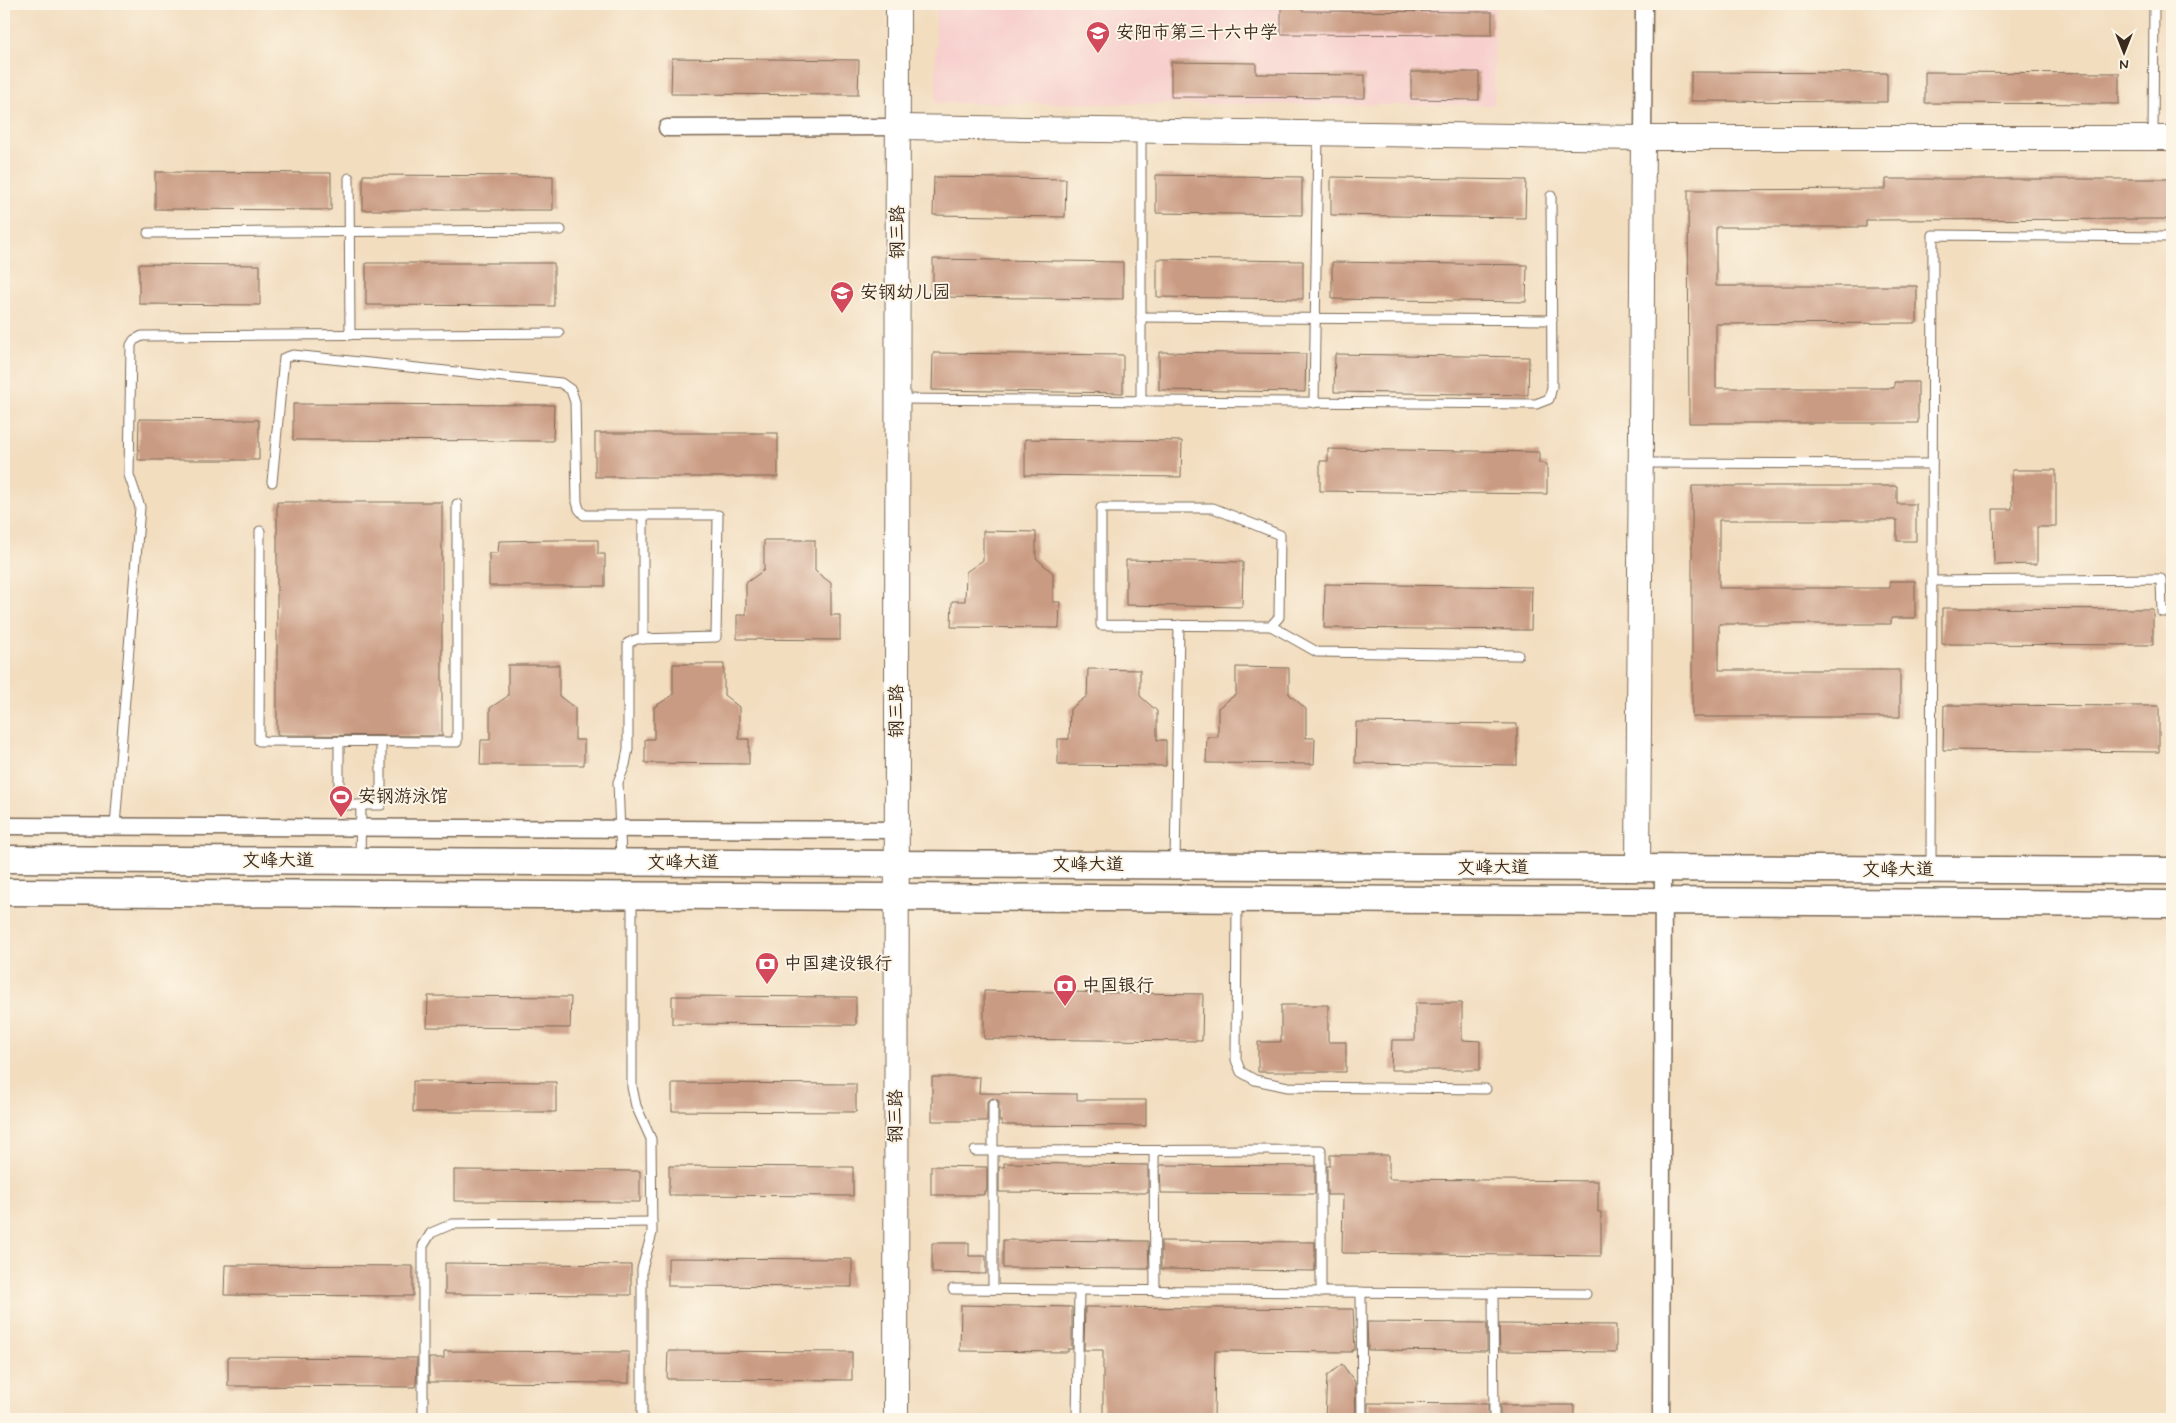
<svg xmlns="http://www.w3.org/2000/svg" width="2176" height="1423" viewBox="0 0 2176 1423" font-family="Mynerve,'LXGW WenKai TC',sans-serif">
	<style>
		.built { fill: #f7d0ce }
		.building { fill: #ca9b83 }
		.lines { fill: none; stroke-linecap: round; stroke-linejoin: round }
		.lane-casing { stroke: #7b6956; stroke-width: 11 }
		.street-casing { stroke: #7b6956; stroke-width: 19 }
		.secondary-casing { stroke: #7b6956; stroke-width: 26 }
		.primary-casing { stroke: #7b6956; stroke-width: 29 }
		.lane { stroke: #fff; stroke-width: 9 }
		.street { stroke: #fff; stroke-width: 16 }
		.secondary { stroke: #fff; stroke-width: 24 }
		.primary { stroke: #fff; stroke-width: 26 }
		.labels { text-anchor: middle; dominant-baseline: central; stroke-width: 4; stroke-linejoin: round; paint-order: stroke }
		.poi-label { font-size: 18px; fill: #3b2a1e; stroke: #fcf5e5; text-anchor: start }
		.street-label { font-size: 18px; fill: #3b2a1e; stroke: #fcf5e5 }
	</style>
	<rect width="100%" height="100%" fill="#fcf5e5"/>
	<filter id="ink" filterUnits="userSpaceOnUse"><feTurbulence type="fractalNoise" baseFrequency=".02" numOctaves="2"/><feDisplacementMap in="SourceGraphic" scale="10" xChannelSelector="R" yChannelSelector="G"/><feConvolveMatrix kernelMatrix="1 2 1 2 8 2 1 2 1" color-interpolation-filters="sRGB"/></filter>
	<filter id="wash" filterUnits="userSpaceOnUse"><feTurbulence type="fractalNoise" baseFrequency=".0096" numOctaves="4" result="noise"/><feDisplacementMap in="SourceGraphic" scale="20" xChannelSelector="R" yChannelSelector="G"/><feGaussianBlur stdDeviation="1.12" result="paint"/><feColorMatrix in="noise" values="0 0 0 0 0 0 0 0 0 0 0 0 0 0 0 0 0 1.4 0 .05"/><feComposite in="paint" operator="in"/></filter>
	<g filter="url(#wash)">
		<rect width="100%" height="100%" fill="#f2ddbf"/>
		<path class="built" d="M936 4H1495L1494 105 936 103Z"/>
		<g id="blocks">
			<g class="building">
				<path d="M1281 4H1302V11L1492 12V35L1281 34Z"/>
				<path d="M672 58 859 60 858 95 671 94Z"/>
				<path d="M1171 62 1256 63V74L1365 75V98L1171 97Z"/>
				<path d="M1411 72H1479V100L1411 99Z"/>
				<path d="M1691 72 1887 73V102L1691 101Z"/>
				<path d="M1925 72 2119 73V104L1925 103Z"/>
				<path d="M155 172 331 173V210L155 209Z"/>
				<path d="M363 175 553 176V210H363Z"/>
				<path d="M1156 175 1302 177V215L1156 213Z"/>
				<path d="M934 177 1066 179 1065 217 933 215Z"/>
				<path d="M1331 177 1526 180 1525 218 1331 215Z"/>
				<path d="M1886 179H2172V219L1866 220V227H1716V286H1917V323L1716 324V388H1894V382H1918V423H1689L1688 190 1886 189Z"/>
				<path d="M933 259 1123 262V299L933 297Z"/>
				<path d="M1157 259 1303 261V299L1157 297Z"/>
				<path d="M1332 262 1527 265 1526 302 1332 299Z"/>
				<path d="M366 263H554V306L366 305Z"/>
				<path d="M139 264 260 265V305L139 304Z"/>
				<path d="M1159 352 1306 354 1305 392 1159 390Z"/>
				<path d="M933 353 1123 355V393L932 390Z"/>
				<path d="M1335 354 1529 357 1528 395 1334 392Z"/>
				<path d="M293 404 554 405 553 441 293 440Z"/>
				<path d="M139 419 259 420V460H138Z"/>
				<rect x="595" y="433" width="183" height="44"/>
				<path d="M1025 439 1182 441 1181 477 1025 475Z"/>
				<path d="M1328 449 1539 452V463L1547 464V494L1320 491V461H1328Z"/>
				<path d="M2012 470H2056V527H2037V564L1994 565 1993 509H2012Z"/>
				<path d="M1692 486H1897V504H1916V541H1897V520H1719V588H1890V581H1915V618H1891V624H1719V670H1900V717H1692Z"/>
				<path d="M277 502H442V736L277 735Z"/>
				<path d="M983 531 1036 532V558L1053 573V602H1060L1059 628 951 627 952 601H965L966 572 983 560Z"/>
				<path d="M554 540H598V554H605V586H489V553H498L499 541Z"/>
				<path d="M764 540H815V571L831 583V615H840V640L737 639V615H746V583L764 570Z"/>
				<path d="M1126 560 1243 562 1242 607 1126 605Z"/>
				<path d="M1325 584 1532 587 1531 630 1324 628Z"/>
				<path d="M1942 608 2153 609V645L1942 644Z"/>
				<path d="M673 664H724V695L739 707V739H749V764L645 763V739H654V707L673 695Z"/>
				<path d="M508 665H559V696L575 708V740H584V765H480L481 740H490V708L508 696Z"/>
				<path d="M1236 667 1289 668V694L1306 709V738H1315L1314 764 1206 763 1207 737H1218V708L1236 694Z"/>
				<path d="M1088 669 1140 670V696L1157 711V740H1166V766L1058 765V739H1069L1070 709 1087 696Z"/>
				<path d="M1944 705 2159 706V752L1943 750Z"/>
				<path d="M1356 722 1517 724V765L1355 763Z"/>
				<path d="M984 991 1203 994 1202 1041 984 1039Z"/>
				<path d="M428 996 571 997 570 1028 427 1027Z"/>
				<path d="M672 996 856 997V1025L672 1024Z"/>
				<path d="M1415 1003H1462V1040L1480 1041V1070H1391L1392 1040H1415Z"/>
				<path d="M1281 1005H1328V1042H1346V1072H1258V1042H1281Z"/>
				<path d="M932 1077H980L979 1093 1077 1094V1100H1146V1126L1002 1125V1121H999V1101L993 1098 987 1101V1121H932Z"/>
				<path d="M413 1081 556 1082V1112H413Z"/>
				<path d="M672 1083 856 1084V1112L672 1111Z"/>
				<path d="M1330 1155H1389V1179L1598 1181V1212H1601V1256L1342 1253 1343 1195H1327V1166H1330Z"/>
				<path d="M1004 1163 1148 1165V1193L999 1192V1167H1004Z"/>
				<path d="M1160 1165 1315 1166V1194L1161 1193Z"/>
				<path d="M669 1166 853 1167V1196L669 1195Z"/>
				<path d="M931 1166 987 1167V1191H984V1195H931Z"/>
				<path d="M454 1170 640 1171V1202L454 1201Z"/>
				<path d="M1003 1240 1148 1241 1149 1269 1003 1268Z"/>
				<path d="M1161 1241 1315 1242V1271L1161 1269Z"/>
				<path d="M932 1243H969V1256H986V1274L932 1273Z"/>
				<path d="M668 1258 852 1259V1287L668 1286Z"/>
				<path d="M445 1263 631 1265V1295L445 1294Z"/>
				<path d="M225 1265 413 1266V1296L224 1295Z"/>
				<path d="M961 1305 1072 1307V1349H1068V1352L960 1351Z"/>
				<path d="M1085 1307 1353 1309 1355 1350H1352V1352L1215 1351 1214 1419H1103V1350H1084Z"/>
				<path d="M1367 1322 1487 1323V1351L1368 1350Z"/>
				<path d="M1499 1324 1616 1325V1352L1500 1351Z"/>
				<path d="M444 1351 629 1352V1383L429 1382V1358H444Z"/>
				<path d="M668 1351 852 1352V1380L667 1379Z"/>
				<path d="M228 1357 417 1358 416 1387 228 1386Z"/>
				<path d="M1342 1364 1355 1382 1356 1419H1325L1327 1376Z"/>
				<path d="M1368 1403 1488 1404V1419H1368Z"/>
				<rect x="1500" y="1405" width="74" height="14"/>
			</g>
		</g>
	</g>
	<g filter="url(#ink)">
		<use href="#blocks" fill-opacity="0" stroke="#7b6956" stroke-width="1"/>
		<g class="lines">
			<g class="lane-casing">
				<g id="lane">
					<path d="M2153 137 2154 4"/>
					<path d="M349 178 350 335"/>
					<path d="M148 233 561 230"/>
					<path d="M1141 317 1552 320"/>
					<path d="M899 399 1536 404 1549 399 1552 387 1551 196"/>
					<path d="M1141 401V131"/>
					<path d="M1314 403 1318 133"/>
					<path d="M1642 463 1932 464"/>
					<path d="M272 482 284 358 293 355 561 383 571 390 575 402 577 502 579 509 584 515H718L716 637 637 639 628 643V749L625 765 618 782 621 859"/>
					<path d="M1101 508H1213L1280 535 1279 617 1271 626 1101 625Z"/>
					<path d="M260 531 259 741 457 742V504"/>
					<path d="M1932 581 2161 579 2162 612H2172"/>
					<path d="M1271 626 1317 652 1518 655"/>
					<path d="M643 639V515"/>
					<path d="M339 742V805H381V742"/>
					<path d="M115 826 140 507 129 475 131 345 134 340 142 336 559 333"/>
					<path d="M360 858 361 805"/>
					<path d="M1175 863 1179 625"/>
					<path d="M1931 867 1933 235 2172 237"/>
					<path d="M632 897V1087L636 1106 651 1139 652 1233 642 1269V1419"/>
					<path d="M1237 901 1236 1060 1241 1072 1255 1080 1288 1087 1486 1089"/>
					<path d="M993 1104V1289"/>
					<path d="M975 1151 1321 1150V1292"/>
					<path d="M1154 1151 1155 1291"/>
					<path d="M953 1289 1586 1294"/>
					<path d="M1361 1292 1362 1419"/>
					<path d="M1493 1293 1494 1419"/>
					<path d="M423 1419V1246L431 1233 452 1224 652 1222"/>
					<path d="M1077 1419 1079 1290"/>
				</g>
			</g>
			<g class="street-casing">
				<g id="street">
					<path d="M667 128 898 127"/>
					<path d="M1643 138 1644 4"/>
					<path d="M4 826 897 830"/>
					<path d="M1661 1419 1663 869"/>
				</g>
			</g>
			<g class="secondary-casing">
				<g id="secondary">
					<path d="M898 127 1643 138H2172"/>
					<path d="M1638 868 1643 138"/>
					<path d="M896 1419 898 4"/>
				</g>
			</g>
			<g class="primary-casing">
				<g id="primary">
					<path d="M4 859 2172 871"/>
					<path d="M4 892 2172 904"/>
				</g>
			</g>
			<use href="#lane" class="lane"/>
			<use href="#street" class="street"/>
			<use href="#secondary" class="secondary"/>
			<use href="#primary" class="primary"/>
		</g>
	</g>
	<defs>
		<g id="school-pin" transform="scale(1.25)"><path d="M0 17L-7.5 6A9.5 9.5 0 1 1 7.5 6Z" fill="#d1495b" stroke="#fcf5e5"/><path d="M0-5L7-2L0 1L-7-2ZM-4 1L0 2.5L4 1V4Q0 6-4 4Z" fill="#fff"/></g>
		<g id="stadium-pin" transform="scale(1.25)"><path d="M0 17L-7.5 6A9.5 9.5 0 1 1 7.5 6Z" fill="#d1495b" stroke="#fcf5e5"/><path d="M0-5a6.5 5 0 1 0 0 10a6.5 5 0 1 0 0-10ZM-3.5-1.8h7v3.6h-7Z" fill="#fff"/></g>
		<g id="bank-pin" transform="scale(1.25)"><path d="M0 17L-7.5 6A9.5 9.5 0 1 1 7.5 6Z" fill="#d1495b" stroke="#fcf5e5"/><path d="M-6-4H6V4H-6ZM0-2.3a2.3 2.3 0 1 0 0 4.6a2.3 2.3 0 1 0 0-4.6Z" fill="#fff"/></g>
	</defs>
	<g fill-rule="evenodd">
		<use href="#school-pin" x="1098" y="33"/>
		<use href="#school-pin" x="842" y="293"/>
		<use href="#stadium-pin" x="341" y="797"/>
		<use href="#bank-pin" x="767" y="964"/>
		<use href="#bank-pin" x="1065" y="986"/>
	</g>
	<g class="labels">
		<g class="poi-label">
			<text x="1116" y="33">安阳市第三十六中学</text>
			<text x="860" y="293">安钢幼儿园</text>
			<text x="358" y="797">安钢游泳馆</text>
			<text x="784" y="964">中国建设银行</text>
			<text x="1082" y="986">中国银行</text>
		</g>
		<g class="street-label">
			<text transform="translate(898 232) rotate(-90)">钢三路</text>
			<text transform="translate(897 711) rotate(-90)">钢三路</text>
			<text x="278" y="861">文峰大道</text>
			<text x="683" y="863">文峰大道</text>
			<text x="1088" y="865">文峰大道</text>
			<text x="1493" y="868">文峰大道</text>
			<text x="1898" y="870">文峰大道</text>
			<text transform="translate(896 1116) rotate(-90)">钢三路</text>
		</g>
	</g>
	<rect width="2176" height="1423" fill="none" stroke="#fcf5e5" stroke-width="20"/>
	<g transform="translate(2124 52) rotate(180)" stroke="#fcf5e5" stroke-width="4" paint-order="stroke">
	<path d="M0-4L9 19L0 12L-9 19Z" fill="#3b2a1e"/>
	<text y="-8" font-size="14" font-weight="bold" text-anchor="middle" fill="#3b2a1e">N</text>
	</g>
</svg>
